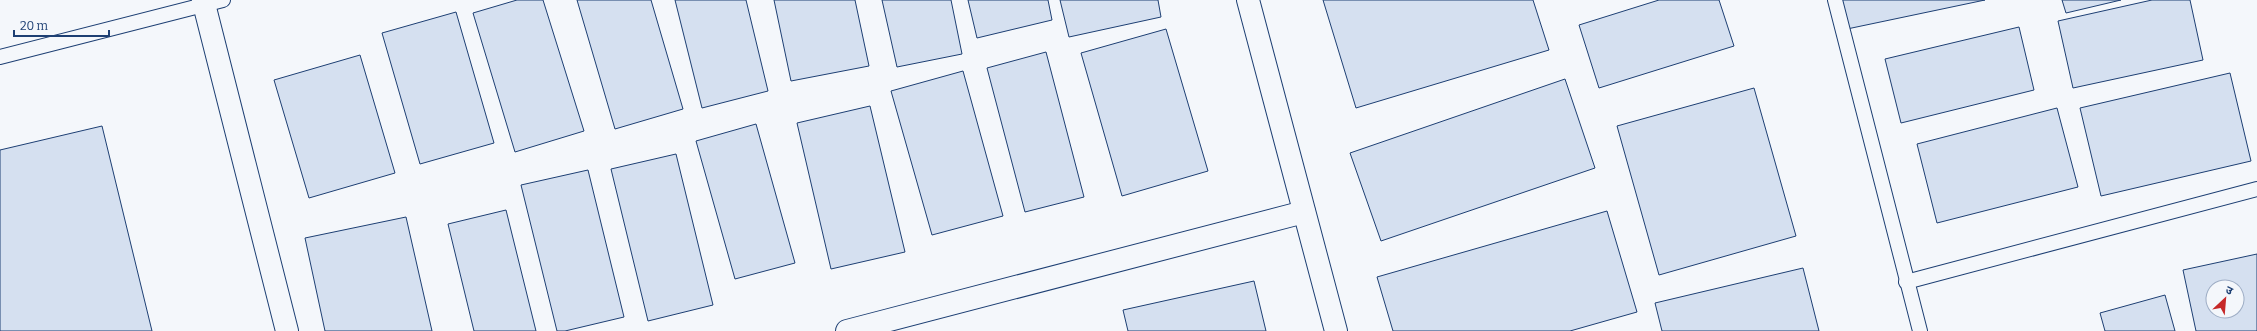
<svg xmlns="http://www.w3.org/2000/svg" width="2257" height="331" viewBox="0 0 2257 331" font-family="Bitter,'Noto Sans Devanagari',serif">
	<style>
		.building { fill: #d5e0f0; stroke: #1d3f73; fill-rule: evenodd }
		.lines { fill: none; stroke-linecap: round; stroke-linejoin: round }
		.lane-casing { stroke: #1d3f73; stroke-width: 16 }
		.street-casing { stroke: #1d3f73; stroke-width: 24 }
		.lane { stroke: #f4f7fb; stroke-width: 14 }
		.street { stroke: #f4f7fb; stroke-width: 22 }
	</style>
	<rect width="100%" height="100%" fill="#f4f7fb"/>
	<g class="building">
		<path d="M517 0H543L584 131 515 152 473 13Z"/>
		<path d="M577 0H651L683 109 615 129Z"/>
		<path d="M675 0H746L768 91 702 108Z"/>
		<path d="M774 0H855L869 66 791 81Z"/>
		<path d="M882 0H951L962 54 897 67Z"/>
		<path d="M968 0H1048L1052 20 977 38Z"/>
		<path d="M1060 0H1158L1161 17 1069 37Z"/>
		<path d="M1323 0H1533L1549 50 1356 108Z"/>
		<path d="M1659 0H1719L1734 46 1599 88 1579 25Z"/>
		<path d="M1841 0H1985L1847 29Z"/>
		<path d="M2062 0H2121L2066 13Z"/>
		<path d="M2152 0H2190L2203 60 2073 88 2058 21Z"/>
		<path d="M456 12 494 143 420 164 382 33Z"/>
		<path d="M2019 27 2034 90 1901 123 1885 59Z"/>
		<path d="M1166 29 1208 171 1122 196 1081 53Z"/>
		<path d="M1046 52 1084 197 1025 212 987 68Z"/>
		<path d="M360 55 395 173 309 198 274 80Z"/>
		<path d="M963 71 1003 216 932 235 891 91Z"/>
		<path d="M2230 73 2251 161 2101 196 2080 108Z"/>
		<path d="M1565 79 1595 168 1381 241 1350 153Z"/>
		<path d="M1754 88 1796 236 1659 275 1617 126Z"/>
		<path d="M870 106 905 252 831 269 797 123Z"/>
		<path d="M2057 108 2078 187 1937 223 1917 144Z"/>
		<path d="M756 124 795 263 735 279 696 141Z"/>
		<path d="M102 126 152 331H0V150Z"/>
		<path d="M676 154 713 305 648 321 611 169Z"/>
		<path d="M588 170 624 317 565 331H557L521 185Z"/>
		<path d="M506 210 536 331H474L448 224Z"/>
		<path d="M1607 211 1637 312 1570 331H1393L1377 277Z"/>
		<path d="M406 217 432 331H325L305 238Z"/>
		<path d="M2257 254V331H2196L2183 270ZM2213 287H2237V311H2213Z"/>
		<path d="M1803 268 1819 331H1662L1655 303Z"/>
		<path d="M1254 281 1266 331H1128L1123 310Z"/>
		<path d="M2165 295 2175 331H2105L2100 313Z"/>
	</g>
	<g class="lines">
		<g class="lane-casing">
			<g id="lane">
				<path d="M1835 0 1920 331"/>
				<path d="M0 57 223 0"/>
				<path d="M1906 282 2257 189"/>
			</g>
		</g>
		<g class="street-casing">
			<g id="street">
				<path d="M203 0 287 331"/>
				<path d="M1248 0 1336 331"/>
				<path d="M847 331 1304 212"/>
			</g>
		</g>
		<use href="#lane" class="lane"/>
		<use href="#street" class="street"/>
	</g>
	<g transform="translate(2225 299) rotate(26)"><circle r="19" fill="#f4f7fb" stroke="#9eadc5"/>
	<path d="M0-3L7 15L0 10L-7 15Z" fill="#c62828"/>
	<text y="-6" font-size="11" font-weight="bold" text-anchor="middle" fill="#1d3f73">उ</text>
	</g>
	<path d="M14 30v6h95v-6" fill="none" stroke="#1d3f73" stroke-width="2"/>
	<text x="20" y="30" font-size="12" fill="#1d3f73" stroke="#f4f7fb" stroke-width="3" paint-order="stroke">20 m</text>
</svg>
